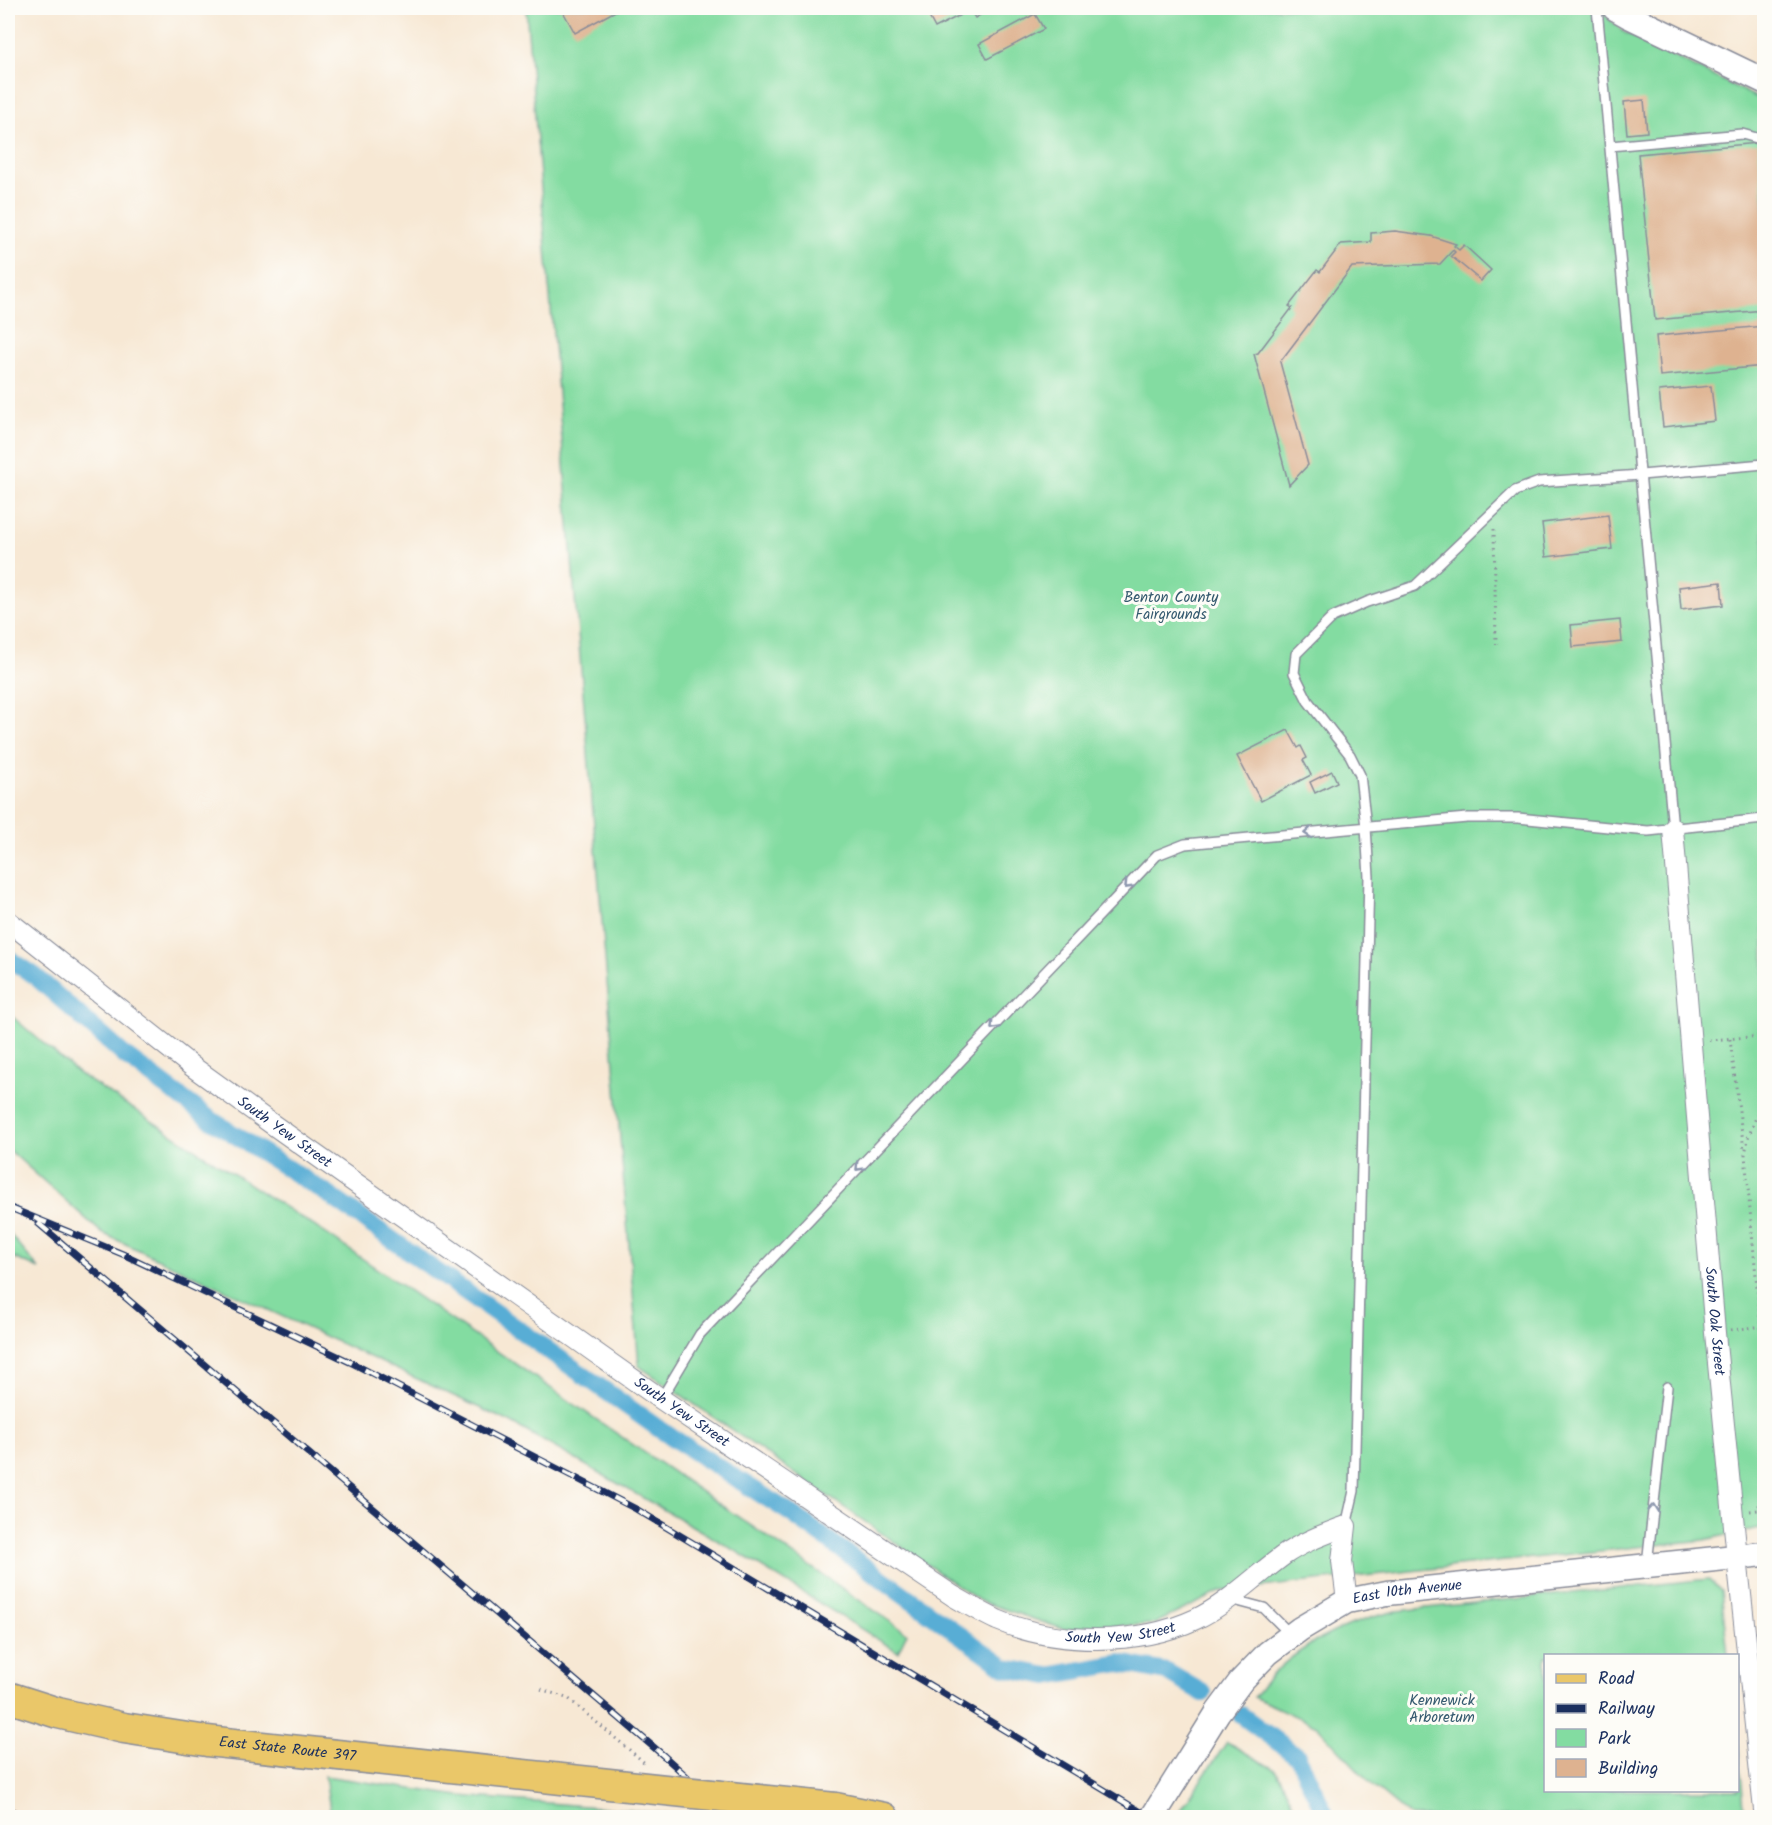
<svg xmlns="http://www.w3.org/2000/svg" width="1772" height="1825" viewBox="0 0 1772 1825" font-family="Kalam,sans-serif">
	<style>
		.green { fill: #83dca1; stroke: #4f8680; stroke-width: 1.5 }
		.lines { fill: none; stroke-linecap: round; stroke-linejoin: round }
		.canal { stroke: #59add5; stroke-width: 18 }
		.building { fill: #deb290 }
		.service-casing { stroke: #898c99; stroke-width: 12 }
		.minor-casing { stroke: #898c99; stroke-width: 22 }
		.tertiary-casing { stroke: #898c99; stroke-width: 27 }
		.primary-casing { stroke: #898c99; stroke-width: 33 }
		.path { stroke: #898c99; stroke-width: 3; stroke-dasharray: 1.5 4.5; stroke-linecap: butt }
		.service { stroke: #fff; stroke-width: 9 }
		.minor { stroke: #fff; stroke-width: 20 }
		.tertiary { stroke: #fff; stroke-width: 24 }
		.primary { stroke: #eac769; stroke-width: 30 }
		.rail-casing { stroke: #1b2f5e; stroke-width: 7 }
		.rail { stroke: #fdfcf7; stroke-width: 4.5; stroke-dasharray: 14; stroke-linecap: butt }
		.primary-bridge-casing { stroke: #898c99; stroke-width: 33; stroke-linecap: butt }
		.primary-bridge { stroke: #eac769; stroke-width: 30 }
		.oneway { stroke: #8d97ae }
		.labels { text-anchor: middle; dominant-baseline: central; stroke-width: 6; stroke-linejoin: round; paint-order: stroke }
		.park-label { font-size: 15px; fill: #355a6f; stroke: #fdfcf7 }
		.street-label { font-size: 15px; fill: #1b2f5e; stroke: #fdfcf7 }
	</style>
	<rect width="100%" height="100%" fill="#fdfcf7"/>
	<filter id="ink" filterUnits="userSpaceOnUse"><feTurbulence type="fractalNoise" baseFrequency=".0167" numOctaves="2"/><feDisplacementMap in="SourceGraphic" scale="12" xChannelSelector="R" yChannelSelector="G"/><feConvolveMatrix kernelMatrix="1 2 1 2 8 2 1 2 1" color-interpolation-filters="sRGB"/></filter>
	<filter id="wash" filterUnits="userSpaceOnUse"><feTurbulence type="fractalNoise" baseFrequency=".008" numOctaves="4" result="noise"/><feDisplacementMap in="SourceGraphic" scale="24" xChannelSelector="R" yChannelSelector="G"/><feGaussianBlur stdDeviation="1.35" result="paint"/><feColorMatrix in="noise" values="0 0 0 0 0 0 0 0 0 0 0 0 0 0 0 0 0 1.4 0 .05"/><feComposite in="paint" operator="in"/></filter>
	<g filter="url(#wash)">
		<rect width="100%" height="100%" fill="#f7e8d4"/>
		<g class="green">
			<path d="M526 8H1597L1624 32 1764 101V1527L1704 1540 1222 1591 1154 1624 1063 1629 980 1601 639 1366Z"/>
			<path d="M8 1013 79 1074 325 1233 907 1633 898 1652 736 1551 510 1422 102 1233 8 1149Z"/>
			<path d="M8 1232 39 1269 8 1255Z"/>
			<path d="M1709 1579 1721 1591 1728 1655 1546 1656V1790H1738V1744L1745 1817H1411L1372 1785 1317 1726 1254 1697C1287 1649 1342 1623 1397 1611Z"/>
			<path d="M1227 1742 1277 1771 1299 1817H1176Z"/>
			<path d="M325 1776 460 1796 598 1807 693 1817H331Z"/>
		</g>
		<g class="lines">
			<g class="canal">
				<path d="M8 958 35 976 125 1056 210 1119 329 1195 662 1431 792 1514 1006 1668 1048 1676 1120 1663 1167 1672 1203 1693"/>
				<path d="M1241 1715 1298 1757 1327 1818"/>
			</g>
		</g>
		<g id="blocks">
			<g class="building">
				<path d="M561 8H621L575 33Z"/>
				<path d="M937 8H987L989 10 975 18 970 10 935 28 927 13Z"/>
				<path d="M1035 14 1044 29 987 59 979 44Z"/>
				<path d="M1644 100 1647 132 1627 134 1624 102Z"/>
				<path d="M1758 143 1764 213V310L1655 320 1638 154Z"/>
				<path d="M1395 231 1431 236 1456 244 1454 246 1459 250 1464 245 1491 270 1481 281 1451 256 1455 252 1453 250 1440 264 1352 267 1280 362 1308 465 1289 485 1254 354 1258 353 1292 308 1289 306 1317 270 1320 272 1341 244 1371 242V233Z"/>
				<path d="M1764 326V366L1660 376 1656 336Z"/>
				<path d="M1711 386 1715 421 1663 427 1659 391Z"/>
				<path d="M1608 515 1612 549 1546 557 1542 523Z"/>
				<path d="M1721 582 1723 605 1681 610 1679 587Z"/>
				<path d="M1620 620 1622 642 1573 647 1571 625Z"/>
				<path d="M1288 730 1298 748 1301 746 1307 758 1303 760 1311 775 1261 801 1237 756Z"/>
				<path d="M1332 771 1337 782 1315 793 1310 782Z"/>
			</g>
		</g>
	</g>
	<g filter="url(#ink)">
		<use href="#blocks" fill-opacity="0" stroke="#898c99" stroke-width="1.5"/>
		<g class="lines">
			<g class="service-casing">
				<g id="service">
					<path d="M1597 8 1673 829"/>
					<path d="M1610 146 1742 134 1764 140"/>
					<path d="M661 1399 700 1334 1157 855 1185 844 1467 818H1518L1648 831 1764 819"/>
					<path d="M1346 1526 1354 1491 1369 877 1366 827 1360 775 1350 755 1308 701 1294 673 1296 654 1333 617 1367 602 1415 586 1515 491 1539 482 1641 475 1764 464"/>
					<path d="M1647 1564 1667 1387"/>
					<path d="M1230 1599 1264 1608 1291 1635"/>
					<path d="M8 1812 23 1818"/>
				</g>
			</g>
			<g class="minor-casing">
				<g id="minor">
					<path id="s1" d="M1673 829 1715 1333 1737 1557 1764 1810"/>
					<path id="s2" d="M8 921 193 1067 272 1124 661 1399 953 1596C967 1604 982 1613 997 1620 1055 1645 1138 1646 1196 1619 1228 1604 1255 1576 1284 1555 1302 1542 1325 1534 1346 1526L1342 1561 1347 1601"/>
				</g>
			</g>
			<g class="tertiary-casing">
				<g id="tertiary">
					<path d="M1615 8 1629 16 1764 81"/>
					<path id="s3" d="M1152 1818 1218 1712 1241 1681 1268 1653 1300 1629 1347 1601 1387 1593 1764 1554"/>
				</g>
			</g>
			<g class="primary-casing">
				<g id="primary">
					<path id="s4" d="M8 1697 58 1713 124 1728 207 1741 571 1780"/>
					<path d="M835 1808 884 1818"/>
				</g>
			</g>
			<g class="path">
				<path d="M1494 529 1496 644"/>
				<path d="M1730 1039 1744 1150"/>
				<path d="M1709 1040 1764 1036"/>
				<path d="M1764 1097 1748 1138 1745 1155 1764 1365"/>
				<path d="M1731 1330 1764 1326"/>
				<path d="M1750 1511 1758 1510 1761 1498 1764 1495"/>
				<path d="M541 1689 569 1699 646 1764"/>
			</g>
			<use href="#service" class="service"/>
			<use href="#minor" class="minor"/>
			<use href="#tertiary" class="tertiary"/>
			<use href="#primary" class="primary"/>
			<g class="rail-casing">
				<g id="rail">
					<path d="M8 1207 125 1255 350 1362 636 1509 1151 1818"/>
					<path d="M38 1223 664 1756 733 1818"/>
				</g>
			</g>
			<use href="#rail" class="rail"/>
			<g class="primary-bridge-casing">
				<path id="primary-bridge" d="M571 1780 835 1808"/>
			</g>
			<use href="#primary-bridge" class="primary-bridge"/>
		</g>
		<defs><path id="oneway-chevron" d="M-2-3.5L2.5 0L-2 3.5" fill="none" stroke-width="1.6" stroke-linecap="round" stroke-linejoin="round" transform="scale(1.5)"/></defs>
		<g class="oneway">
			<use href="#oneway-chevron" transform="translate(1308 833) rotate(175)"/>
			<use href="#oneway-chevron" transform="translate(1128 885) rotate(134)"/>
			<use href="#oneway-chevron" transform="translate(994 1026) rotate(134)"/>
			<use href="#oneway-chevron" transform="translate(859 1167) rotate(134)"/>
			<use href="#oneway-chevron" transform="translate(1653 1508) rotate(-84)"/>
		</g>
	</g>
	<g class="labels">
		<g class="park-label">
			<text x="1171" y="598">Benton County<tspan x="1171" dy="17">Fairgrounds</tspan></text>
			<text x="1442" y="1701">Kennewick<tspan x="1442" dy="17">Arboretum</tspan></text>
		</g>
		<g class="street-label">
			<text stroke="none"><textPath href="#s2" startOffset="348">South Yew Street</textPath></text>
			<text stroke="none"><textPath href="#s1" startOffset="494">South Oak Street</textPath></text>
			<text stroke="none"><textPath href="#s2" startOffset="834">South Yew Street</textPath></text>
			<text stroke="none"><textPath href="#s3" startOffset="358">East 10th Avenue</textPath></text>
			<text stroke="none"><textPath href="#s2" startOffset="1338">South Yew Street</textPath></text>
			<text stroke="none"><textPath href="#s4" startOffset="285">East State Route 397</textPath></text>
		</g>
	</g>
	<rect width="1772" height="1825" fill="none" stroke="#fdfcf7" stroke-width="30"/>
	<rect x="1544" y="1654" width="195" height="138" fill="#fdfcf7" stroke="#a3aaba" stroke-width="1.5"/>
	<rect x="1556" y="1674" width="30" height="9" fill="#eac769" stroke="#a3aaba" stroke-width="1.5"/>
	<text x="1598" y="1684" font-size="18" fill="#1b2f5e">Road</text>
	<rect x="1556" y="1704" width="30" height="9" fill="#1b2f5e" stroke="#a3aaba" stroke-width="1.5"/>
	<text x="1598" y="1714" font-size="18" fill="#1b2f5e">Railway</text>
	<rect x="1556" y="1729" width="30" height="18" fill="#83dca1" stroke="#a3aaba" stroke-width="1.5"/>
	<text x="1598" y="1744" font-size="18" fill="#1b2f5e">Park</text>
	<rect x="1556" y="1759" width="30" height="18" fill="#deb290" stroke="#a3aaba" stroke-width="1.5"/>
	<text x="1598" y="1774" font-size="18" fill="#1b2f5e">Building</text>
</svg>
